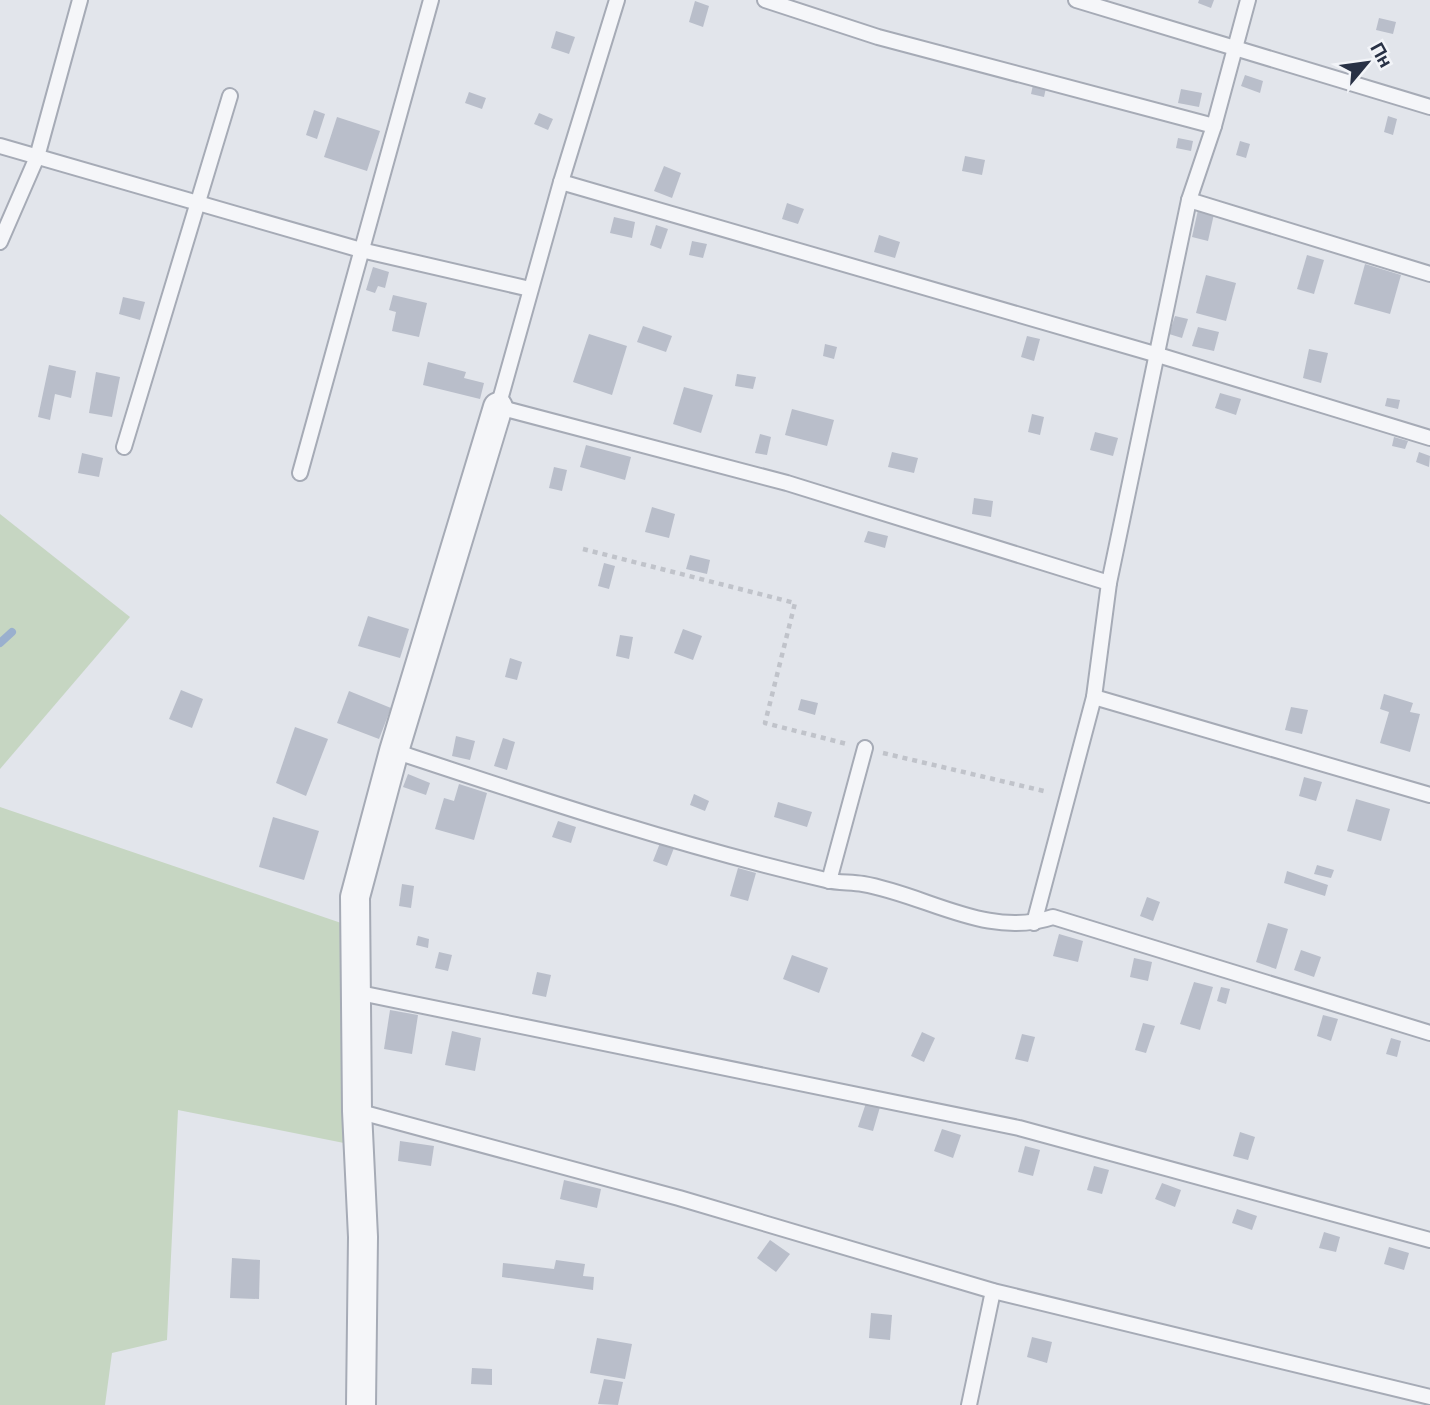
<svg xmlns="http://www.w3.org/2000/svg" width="1430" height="1405" viewBox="0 0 1430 1405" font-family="'DM Sans',sans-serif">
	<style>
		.green { fill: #c6d6c2 }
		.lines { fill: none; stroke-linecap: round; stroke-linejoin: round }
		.stream { stroke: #9ab0ce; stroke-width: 8 }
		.building { fill: #b9beca }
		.lane-casing { stroke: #a6abb6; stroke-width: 18 }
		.street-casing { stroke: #a6abb6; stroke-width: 32 }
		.path { stroke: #c0c3ca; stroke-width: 4.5; stroke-dasharray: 5 5; stroke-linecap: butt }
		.lane { stroke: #f5f6f9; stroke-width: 14 }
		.street { stroke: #f5f6f9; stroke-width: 28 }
	</style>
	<rect width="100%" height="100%" fill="#e2e5eb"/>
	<g class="green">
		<path d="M0 514 130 617 0 769Z"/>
		<path d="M0 807 347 925 349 1144 178 1110 167 1340 112 1353 105 1405H0Z"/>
	</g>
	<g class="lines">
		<path class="stream" d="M0 643 12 632"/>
	</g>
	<g class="building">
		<path d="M1199 0H1214L1211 8 1198 3Z"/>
		<path d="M695 1 709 6 703 27 689 22Z"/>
		<path d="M1379 18 1396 22 1393 34 1376 30Z"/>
		<path d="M556 31 575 37 569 54 551 48Z"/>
		<path d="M1245 75 1263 81 1260 93 1241 86Z"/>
		<path d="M1033 85 1046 88 1044 97 1031 94Z"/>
		<path d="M1181 89 1202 93 1199 107 1178 103Z"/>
		<path d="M469 92 486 98 482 109 465 103Z"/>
		<path d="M314 110 325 114 317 139 306 135Z"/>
		<path d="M539 113 553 119 548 130 534 124Z"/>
		<path d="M1388 116 1397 119 1393 135 1384 132Z"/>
		<path d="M337 117 380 131 367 171 324 157Z"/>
		<path d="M1178 138 1193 141 1191 151 1176 148Z"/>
		<path d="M1240 141 1250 144 1246 158 1236 155Z"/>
		<path d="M965 156 985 160 982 175 962 171Z"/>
		<path d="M664 166 681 173 672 198 654 191Z"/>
		<path d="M787 203 804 209 798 224 782 219Z"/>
		<path d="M1198 210 1214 214 1208 241 1192 237Z"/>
		<path d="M614 217 635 222 632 238 610 233Z"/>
		<path d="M656 225 668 229 661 249 650 245Z"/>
		<path d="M879 235 900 242 895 258 874 252Z"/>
		<path d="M692 241 707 244 703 258 689 255Z"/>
		<path d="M1307 255 1324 260 1314 294 1297 289Z"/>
		<path d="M1365 264 1401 275 1390 314 1354 304Z"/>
		<path d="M373 267 389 272 385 288 378 286 375 293 366 290Z"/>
		<path d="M1206 275 1236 283 1226 321 1196 313Z"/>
		<path d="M393 295 427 303 419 337 392 331 396 312 389 310Z"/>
		<path d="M123 297 145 302 140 320 119 314Z"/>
		<path d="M1175 316 1188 319 1182 338 1169 334Z"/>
		<path d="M643 326 672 336 666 352 637 342Z"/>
		<path d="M1198 327 1219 332 1214 351 1192 346Z"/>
		<path d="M589 334 627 346 612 395 573 382Z"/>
		<path d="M1027 336 1040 339 1034 361 1021 357Z"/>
		<path d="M825 344 837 347 834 359 823 356Z"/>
		<path d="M1309 349 1328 353 1321 383 1303 378Z"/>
		<path d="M428 362 466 372 464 378 484 383 480 399 423 385Z"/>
		<path d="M49 365 76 371 71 398 55 394 50 420 38 417Z"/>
		<path d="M96 372 120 377 112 417 89 413Z"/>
		<path d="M737 374 756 377 753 389 735 386Z"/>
		<path d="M684 387 713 395 701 433 673 424Z"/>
		<path d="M1220 393 1241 399 1236 415 1215 408Z"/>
		<path d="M1387 398 1400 400 1398 409 1385 406Z"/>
		<path d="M792 409 834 420 827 446 785 435Z"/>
		<path d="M1032 414 1044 417 1040 435 1028 432Z"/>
		<path d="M1095 432 1118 438 1113 456 1090 450Z"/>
		<path d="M760 434 771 437 767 455 755 453Z"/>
		<path d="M1394 437 1408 441 1405 449 1392 446Z"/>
		<path d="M586 445 631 457 625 480 580 467Z"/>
		<path d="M892 452 918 458 914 473 888 467Z"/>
		<path d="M1419 452 1430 456 1429 467 1416 462Z"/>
		<path d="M82 453 103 458 99 477 78 473Z"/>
		<path d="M554 467 567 470 562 491 549 488Z"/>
		<path d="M974 498 993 501 991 517 972 514Z"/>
		<path d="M652 507 675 514 669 538 645 532Z"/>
		<path d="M868 531 888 536 885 548 864 542Z"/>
		<path d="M690 555 710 560 707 574 686 569Z"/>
		<path d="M604 563 615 566 609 589 598 586Z"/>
		<path d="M368 616 409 629 400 658 358 646Z"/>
		<path d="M683 629 702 636 693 660 674 653Z"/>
		<path d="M620 635 633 637 629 659 616 656Z"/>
		<path d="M510 658 522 662 517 680 505 677Z"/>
		<path d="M181 690 203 699 192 728 169 719Z"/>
		<path d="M349 691 391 708 379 739 337 723Z"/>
		<path d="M1384 694 1413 703 1410 712 1420 714 1410 752 1380 743 1389 712 1380 709Z"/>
		<path d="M801 699 818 703 815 715 798 710Z"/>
		<path d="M1291 707 1308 710 1302 734 1285 730Z"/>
		<path d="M295 727 328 739 306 796 276 783Z"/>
		<path d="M456 736 475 741 470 760 452 756Z"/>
		<path d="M503 738 515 742 507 770 494 766Z"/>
		<path d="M408 774 430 783 426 795 403 787Z"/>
		<path d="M1304 777 1322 782 1316 801 1299 796Z"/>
		<path d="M459 784 487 793 474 840 435 829 444 798 454 801Z"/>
		<path d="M694 794 709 801 705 811 690 805Z"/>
		<path d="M1356 799 1390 809 1381 841 1347 831Z"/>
		<path d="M778 802 812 812 807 827 774 817Z"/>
		<path d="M273 817 319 831 304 880 259 867Z"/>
		<path d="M558 821 576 827 571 843 552 837Z"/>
		<path d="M660 843 674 848 667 866 653 861Z"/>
		<path d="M1317 865 1334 870 1331 878 1314 874Z"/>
		<path d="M738 868 756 873 748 901 730 896Z"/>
		<path d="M1287 871 1328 885 1325 896 1284 883Z"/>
		<path d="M402 884 414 886 411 908 399 906Z"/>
		<path d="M1147 897 1160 902 1153 921 1140 916Z"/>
		<path d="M1268 923 1288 929 1276 969 1256 962Z"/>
		<path d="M1059 934 1083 941 1078 962 1053 956Z"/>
		<path d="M418 936 429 939 428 948 416 945Z"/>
		<path d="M1301 950 1321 957 1314 977 1294 970Z"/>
		<path d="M439 952 452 955 448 971 435 968Z"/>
		<path d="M792 955 828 968 819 993 783 979Z"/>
		<path d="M1134 958 1152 962 1148 981 1130 977Z"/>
		<path d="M537 972 551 975 546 997 532 994Z"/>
		<path d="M1194 982 1213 987 1200 1030 1180 1024Z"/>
		<path d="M1221 987 1230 989 1226 1004 1217 1001Z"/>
		<path d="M390 1010 418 1015 412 1054 384 1049Z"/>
		<path d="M1323 1015 1338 1019 1331 1041 1317 1036Z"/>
		<path d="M1143 1023 1155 1026 1146 1053 1135 1050Z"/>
		<path d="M452 1031 481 1038 475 1071 445 1065Z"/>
		<path d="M922 1032 935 1038 924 1062 911 1056Z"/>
		<path d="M1022 1034 1035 1037 1028 1062 1015 1059Z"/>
		<path d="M1391 1038 1401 1041 1397 1057 1386 1054Z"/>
		<path d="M866 1103 880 1107 873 1131 858 1127Z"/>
		<path d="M942 1129 961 1135 953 1158 934 1151Z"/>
		<path d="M1240 1132 1255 1137 1248 1160 1233 1156Z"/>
		<path d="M400 1141 434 1146 431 1166 398 1161Z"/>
		<path d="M1025 1146 1040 1150 1033 1176 1018 1172Z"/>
		<path d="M1094 1166 1109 1170 1102 1194 1087 1190Z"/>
		<path d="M564 1180 601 1189 597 1208 560 1199Z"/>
		<path d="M1162 1183 1181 1190 1175 1207 1155 1199Z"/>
		<path d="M1237 1209 1257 1216 1252 1230 1232 1223Z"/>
		<path d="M1324 1232 1340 1237 1336 1252 1319 1248Z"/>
		<path d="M770 1240 790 1254 776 1272 757 1258Z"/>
		<path d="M1389 1247 1409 1253 1404 1270 1384 1264Z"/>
		<path d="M232 1258 260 1260 259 1299 230 1298Z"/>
		<path d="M556 1260 585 1264 583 1276 594 1277 593 1290 502 1277 503 1263 554 1269Z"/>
		<path d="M871 1313 892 1315 890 1340 869 1338Z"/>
		<path d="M1032 1337 1052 1342 1047 1363 1027 1357Z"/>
		<path d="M597 1338 632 1344 625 1379 590 1373Z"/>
		<path d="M472 1368 492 1369V1385L471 1384Z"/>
		<path d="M604 1379 623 1382 618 1405 598 1404Z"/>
	</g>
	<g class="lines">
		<g class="lane-casing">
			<g id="lane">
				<path d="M617 0 561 182 498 407 787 483 1109 583"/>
				<path d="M765 0 878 37 1214 126"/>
				<path d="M1076 0 1430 107"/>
				<path d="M0 146 361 250 530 289"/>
				<path d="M561 182 1158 355 1430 438"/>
				<path d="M1189 200 1430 274"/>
				<path d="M0 242 37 157 80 0"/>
				<path d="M124 447 230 96"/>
				<path d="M300 473 431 0"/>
				<path d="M1094 697 1430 795"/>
				<path d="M394 751C536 798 679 846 826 880 838 883 851 882 863 884 927 895 987 939 1053 917L1430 1033"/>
				<path d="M829 881 865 748"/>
				<path d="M1034 923 1094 697 1109 583 1189 200 1214 126 1248 0"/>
				<path d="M355 992 1019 1128 1430 1240"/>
				<path d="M357 1111 679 1198 993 1291 1430 1397"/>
				<path d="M969 1405 993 1291"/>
			</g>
		</g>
		<g class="street-casing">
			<path id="street" d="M361 1405 363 1237 357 1111 355 897 394 751 498 407"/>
		</g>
		<g class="path">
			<path d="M583 549 795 603 765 723 847 744"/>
			<path d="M883 753 1048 792"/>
		</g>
		<use href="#lane" class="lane"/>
		<use href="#street" class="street"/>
	</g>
	<g transform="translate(1367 63) rotate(61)" stroke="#f2f4f8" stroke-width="5" paint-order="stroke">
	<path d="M0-5L12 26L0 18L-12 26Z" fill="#283145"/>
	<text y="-10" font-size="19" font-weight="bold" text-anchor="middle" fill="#283145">Пн</text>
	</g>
</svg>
